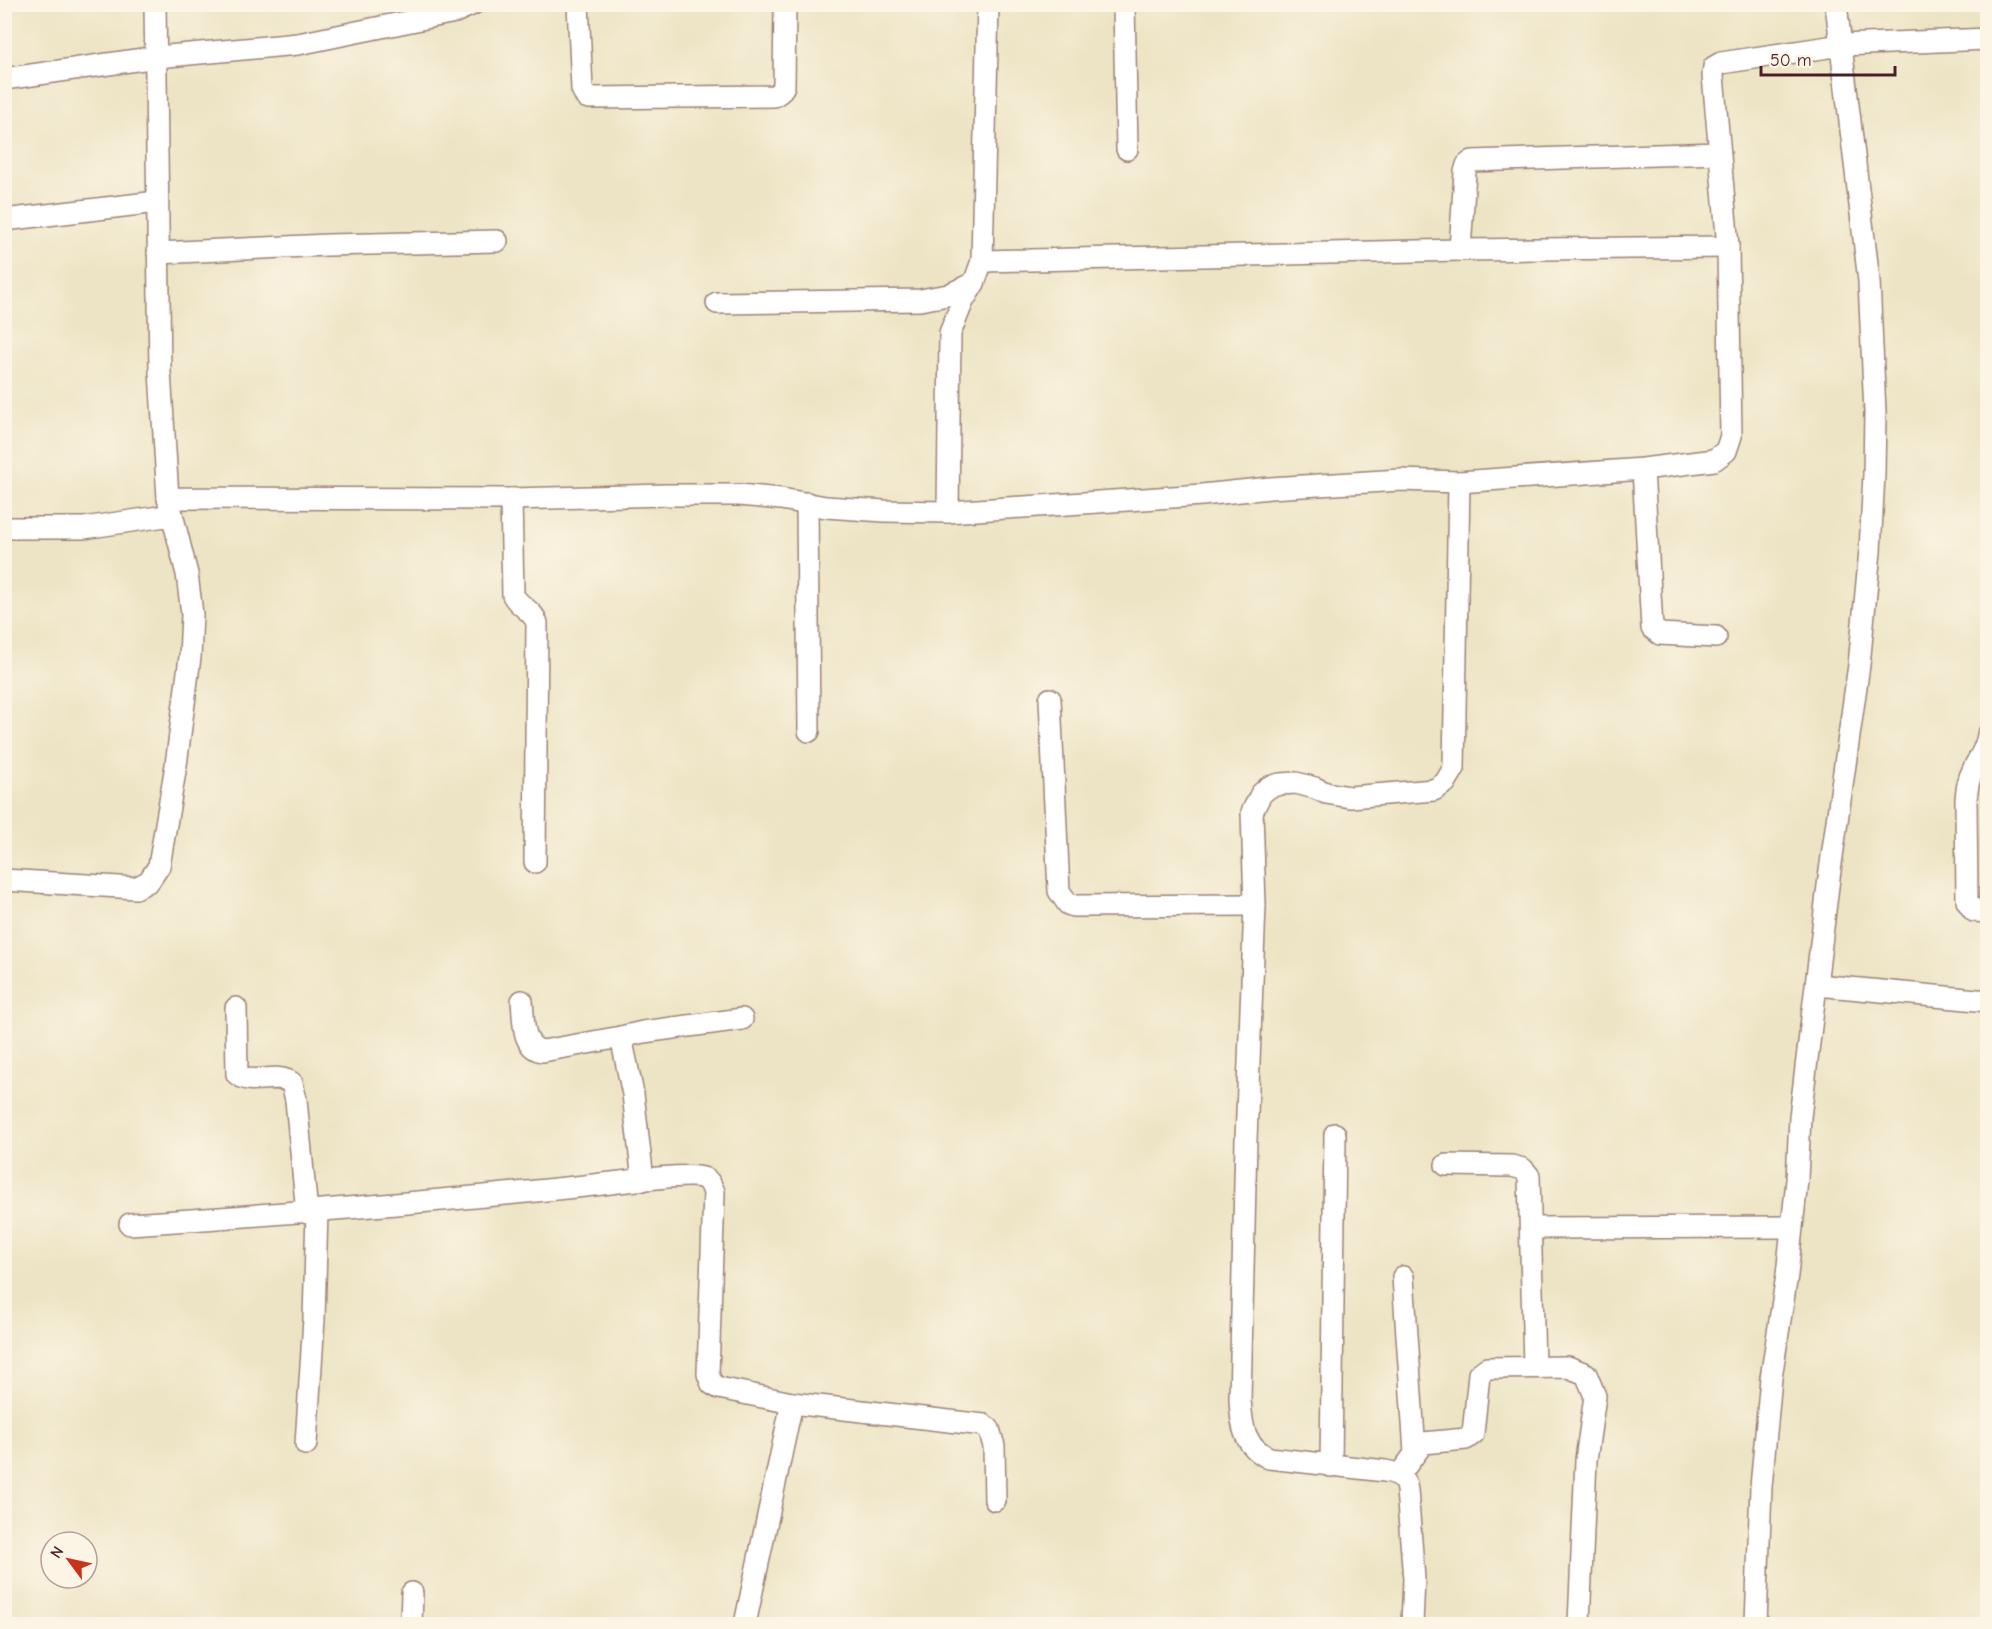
<svg xmlns="http://www.w3.org/2000/svg" width="1992" height="1629" viewBox="0 0 1992 1629" font-family="'Comic Neue',sans-serif">
	<style>
		.lines { fill: none; stroke-linecap: round; stroke-linejoin: round }
		.minor-casing { stroke: #9c8278; stroke-width: 24 }
		.minor { stroke: #fff; stroke-width: 21 }
	</style>
	<rect width="100%" height="100%" fill="#fcf5e5"/>
	<filter id="ink" filterUnits="userSpaceOnUse"><feTurbulence type="fractalNoise" baseFrequency=".0167" numOctaves="2"/><feDisplacementMap in="SourceGraphic" scale="12" xChannelSelector="R" yChannelSelector="G"/><feConvolveMatrix kernelMatrix="1 2 1 2 8 2 1 2 1" color-interpolation-filters="sRGB"/></filter>
	<filter id="wash" filterUnits="userSpaceOnUse"><feTurbulence type="fractalNoise" baseFrequency=".008" numOctaves="4" result="noise"/><feDisplacementMap in="SourceGraphic" scale="24" xChannelSelector="R" yChannelSelector="G"/><feGaussianBlur stdDeviation="1.35" result="paint"/><feColorMatrix in="noise" values="0 0 0 0 0 0 0 0 0 0 0 0 0 0 0 0 0 1.4 0 .05"/><feComposite in="paint" operator="in"/></filter>
	<g filter="url(#wash)">
		<rect width="100%" height="100%" fill="#ede4c5"/>
	</g>
	<g filter="url(#ink)">
		<g class="lines">
			<g class="minor-casing">
				<g id="minor">
					<path d="M155 4 160 372 168 498 511 499 666 495H739L781 499 826 507 884 511 948 512 1202 495 1270 488 1400 480 1459 482 1643 469 1714 460 1726 451 1731 436 1728 247 1713 75 1714 67 1721 63 1842 45 1988 39"/>
					<path d="M578 4 582 89 586 97 590 98 774 96 780 92 784 86 785 4"/>
					<path d="M1124 4 1127 149"/>
					<path d="M4 79 157 57 298 44 455 12 473 4"/>
					<path d="M4 220 157 202"/>
					<path d="M1460 250 1465 172 1467 165 1472 161 1719 153"/>
					<path d="M158 253 328 245 497 241"/>
					<path d="M982 261 1460 250 1728 247"/>
					<path d="M717 303 920 300 948 295 974 283"/>
					<path d="M1643 469 1652 628 1660 634 1716 637"/>
					<path d="M511 499 513 595C519 607 533 610 537 623L535 862"/>
					<path d="M807 503 809 731"/>
					<path d="M948 512 950 333 963 301 974 283 982 261 988 4"/>
					<path d="M4 528H84L172 515"/>
					<path d="M1050 699 1059 891 1068 904 1074 906 1255 905"/>
					<path d="M1988 735C1986 750 1979 757 1973 770 1968 779 1967 789 1966 799L1967 901 1974 911 1988 912"/>
					<path d="M4 880 136 888 149 881 159 866 176 765 190 657 192 614 187 574 168 498"/>
					<path d="M1817 985 1988 1001"/>
					<path d="M522 1001C524 1018 521 1048 543 1051L621 1037 633 1094 643 1180"/>
					<path d="M236 1008 237 1074C251 1087 276 1071 292 1083L296 1100 307 1213"/>
					<path d="M621 1037 643 1032 742 1019"/>
					<path d="M1446 1165 1512 1166 1523 1169 1529 1176 1534 1366"/>
					<path d="M130 1224C282 1214 434 1202 585 1186 605 1184 690 1172 703 1178 710 1181 711 1185 714 1192L708 1374 712 1384 719 1388 792 1403 984 1425 989 1429 994 1446 995 1500"/>
					<path d="M1531 1228 1791 1227"/>
					<path d="M1403 1277 1415 1452"/>
					<path d="M306 1444 314 1319 317 1212"/>
					<path d="M1331 1466 1335 1134"/>
					<path d="M1400 1474 1423 1443 1466 1439 1473 1434 1479 1374 1487 1368 1568 1367 1586 1374 1595 1396 1586 1460 1579 1624"/>
					<path d="M411 1624 412 1593"/>
					<path d="M745 1624 792 1403"/>
					<path d="M1412 1624 1414 1579 1407 1490C1405 1477 1398 1473 1385 1471L1269 1458C1243 1445 1242 1427 1240 1400L1246 1140 1255 905 1252 812 1261 794 1269 787 1280 784 1296 783 1315 788 1326 793 1350 797 1434 790 1445 783 1454 768 1459 482"/>
					<path d="M1756 1624 1761 1487 1771 1378 1787 1275 1797 1180 1800 1117 1829 878 1859 665 1870 551 1874 474 1875 412 1869 281 1836 4"/>
				</g>
			</g>
			<use href="#minor" class="minor"/>
		</g>
	</g>
	<rect width="1992" height="1629" fill="none" stroke="#fcf5e5" stroke-width="24"/>
	<g transform="translate(69 1560) rotate(303)"><circle r="28" fill="#fcf5e5" stroke="#b59f9b" stroke-width="1.5"/>
	<path d="M0-4.5L10 22L0 15L-10 22Z" fill="#c8321e"/>
	<text y="-9" font-size="16" font-weight="bold" text-anchor="middle" fill="#4a1f2b">N</text>
	</g>
	<path d="M1761 66v9h134v-9" fill="none" stroke="#4a1f2b" stroke-width="3"/>
	<text x="1770" y="66" font-size="18" fill="#4a1f2b" stroke="#fcf5e5" stroke-width="4.5" paint-order="stroke">50 m</text>
</svg>
